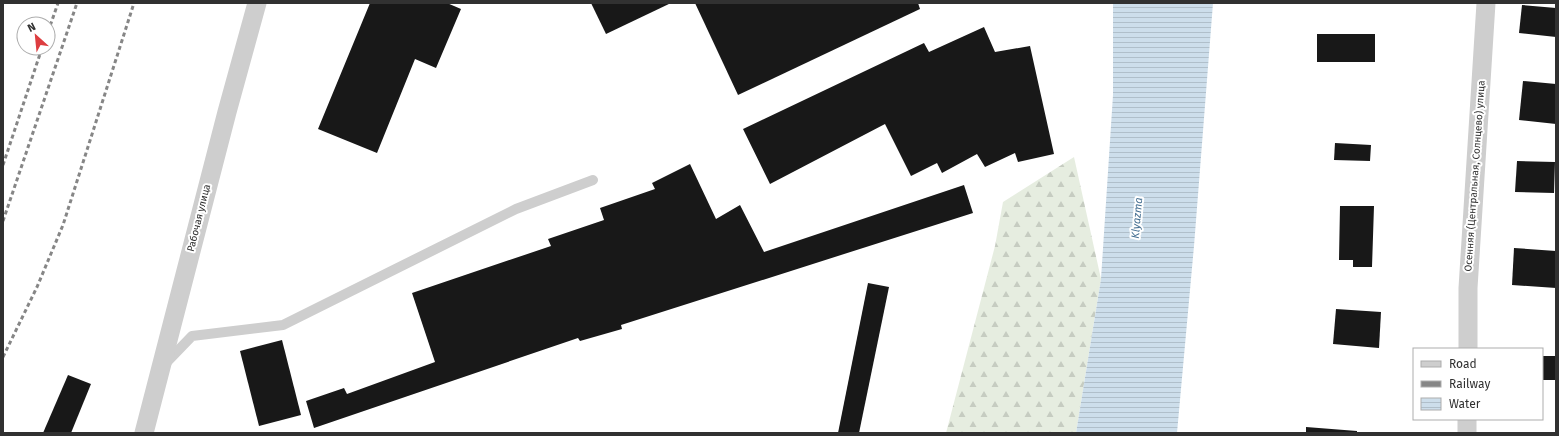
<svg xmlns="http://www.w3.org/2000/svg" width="1559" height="436" viewBox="0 0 1559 436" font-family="'Fira Sans',sans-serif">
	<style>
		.forest { fill: url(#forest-firs) }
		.water { fill: url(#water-rules) }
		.building { fill: #181818 }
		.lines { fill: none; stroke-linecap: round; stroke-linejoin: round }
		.lane { stroke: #cecece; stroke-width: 10 }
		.street { stroke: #cecece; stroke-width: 19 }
		.rail { stroke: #868686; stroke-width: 3; stroke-dasharray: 4 3; stroke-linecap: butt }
		.labels { text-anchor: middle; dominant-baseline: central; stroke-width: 4; stroke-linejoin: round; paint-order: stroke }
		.street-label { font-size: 10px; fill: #313131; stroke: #fff }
		.water-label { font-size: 11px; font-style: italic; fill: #426d90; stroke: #fff }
	</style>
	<defs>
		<pattern id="forest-firs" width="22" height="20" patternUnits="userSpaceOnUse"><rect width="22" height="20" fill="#e6ede0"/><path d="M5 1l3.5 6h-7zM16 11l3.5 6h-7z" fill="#c6ccc1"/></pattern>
		<pattern id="water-rules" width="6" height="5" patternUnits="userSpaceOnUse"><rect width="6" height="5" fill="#cddeeb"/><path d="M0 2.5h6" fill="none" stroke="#b0bfca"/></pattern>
	</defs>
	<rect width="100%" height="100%" fill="#fff"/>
	<path class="forest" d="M1074 157 1101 279 1076 433H946L995 246 1003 202Z"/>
	<path class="water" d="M1113 3H1213L1194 246 1177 433H1076L1101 279 1113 95Z"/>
	<g class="building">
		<path d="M370 3H447L461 9 436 68 415 59 377 153 318 129Z"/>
		<path d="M591 3H671L606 34Z"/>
		<path d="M695 3H918L920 9 738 95Z"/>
		<path d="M1522 5 1556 8V37L1519 33Z"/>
		<path d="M984 27 995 52 1030 46 1054 154 1018 162 1015 153 985 167 977 154 942 173 937 163 911 176 885 124 770 184 743 129 924 43 929 52Z"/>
		<rect x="1317" y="34" width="58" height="28"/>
		<path d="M1523 81 1556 84V124L1519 120Z"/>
		<path d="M1335 143 1371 145 1370 161 1334 160Z"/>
		<path d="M1517 161 1555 162 1554 193 1515 192Z"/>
		<path d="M690 164 716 219 740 205 764 252 964 185 973 213 621 325 622 329 580 341 578 338 314 428 306 401 344 388 347 394 435 362 412 293 551 246 548 239 604 220 600 208 655 189 652 183Z"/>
		<path d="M1340 206H1374L1372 267H1353V260H1339Z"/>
		<path d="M1514 248 1556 251V288L1512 285Z"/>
		<path d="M868 283 889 287 859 433H838Z"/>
		<path d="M1336 309 1381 312 1379 348 1333 344Z"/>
		<path d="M282 340 301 415 259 426 240 351Z"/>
		<rect x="1542" y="356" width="14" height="24"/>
		<path d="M68 375 91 384 71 433H43Z"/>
		<path d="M1306 427 1357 431V433H1306Z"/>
	</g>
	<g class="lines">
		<path class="lane" d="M165 364 192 336 283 325 516 209 593 180"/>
		<g class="street">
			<path d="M1468 349V288L1486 3"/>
			<path d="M144 433 227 112 257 3"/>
			<path d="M1467 433V419"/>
		</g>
		<g class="rail">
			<path d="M48 32 58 3"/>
			<path d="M3 165 42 48"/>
			<path d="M3 221 77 3"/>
			<path d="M3 357 37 287 63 225 134 3"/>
		</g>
	</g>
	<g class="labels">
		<g class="street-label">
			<text transform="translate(1475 176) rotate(-86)">Осенняя (Центральная, Солнцево) улица</text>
			<text transform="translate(199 218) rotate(-76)">Рабочая улица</text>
		</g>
		<g class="water-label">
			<text transform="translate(1137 218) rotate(-85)">Klyazma</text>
		</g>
	</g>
	<rect width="1559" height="436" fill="none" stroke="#313131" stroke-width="8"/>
	<rect x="1413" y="348" width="130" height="72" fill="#ffffff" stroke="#adadad"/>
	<rect x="1421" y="361" width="20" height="6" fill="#cecece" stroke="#adadad"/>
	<text x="1449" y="368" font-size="12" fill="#313131">Road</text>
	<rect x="1421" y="381" width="20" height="6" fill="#868686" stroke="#adadad"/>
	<text x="1449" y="388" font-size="12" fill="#313131">Railway</text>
	<rect x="1421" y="398" width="20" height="12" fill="url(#water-rules)" stroke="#adadad"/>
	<text x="1449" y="408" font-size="12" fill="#313131">Water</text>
	<g transform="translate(36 36) rotate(333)"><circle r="19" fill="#ffffff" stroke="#adadad"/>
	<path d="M0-3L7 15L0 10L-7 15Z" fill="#dd3d40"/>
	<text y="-6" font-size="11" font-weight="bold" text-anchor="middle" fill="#313131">N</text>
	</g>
</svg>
